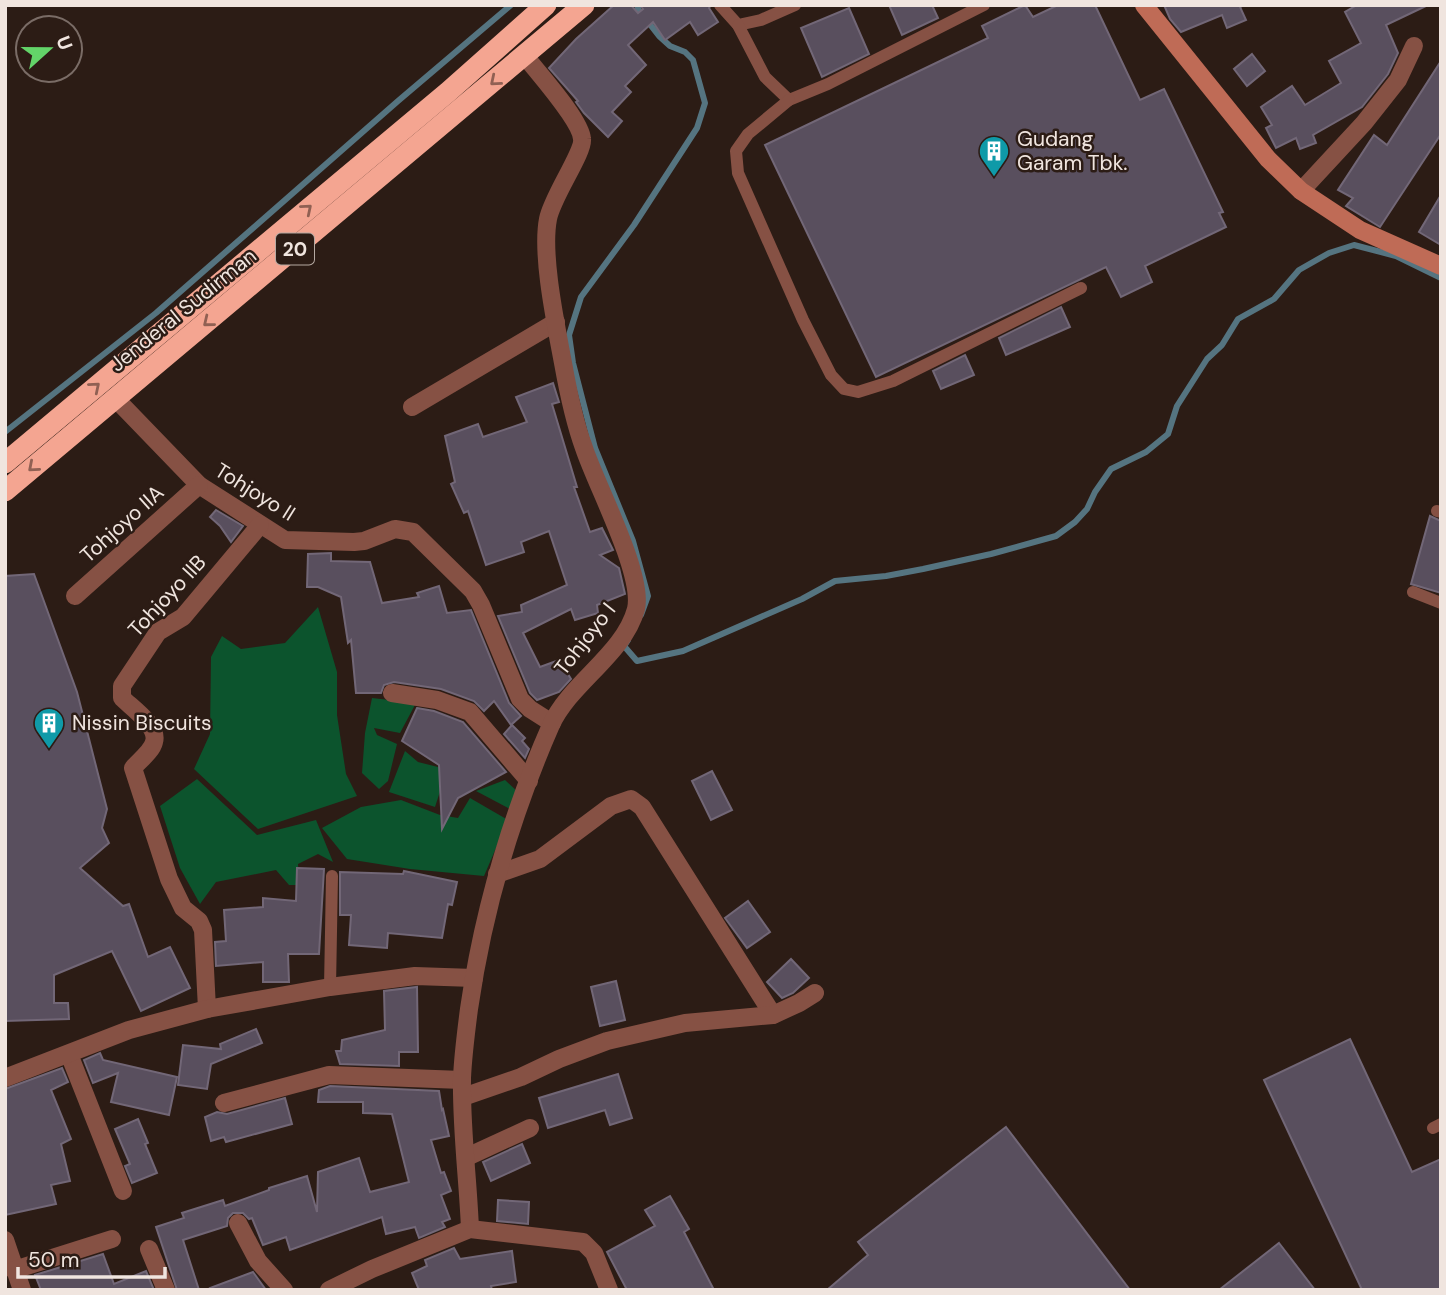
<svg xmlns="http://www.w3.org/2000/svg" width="1446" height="1295" viewBox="0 0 1446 1295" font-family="'DM Sans',sans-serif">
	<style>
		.green { fill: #0c542d }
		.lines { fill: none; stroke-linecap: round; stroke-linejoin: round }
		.stream { stroke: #557480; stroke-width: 6 }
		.building { fill: #594f5e; stroke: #726777; stroke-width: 2 }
		.lane { stroke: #865144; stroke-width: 12 }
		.street { stroke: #865144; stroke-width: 18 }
		.secondary { stroke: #bf6b56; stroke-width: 18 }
		.highway { stroke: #f4a591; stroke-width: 21 }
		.oneway { stroke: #906053 }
		.labels { text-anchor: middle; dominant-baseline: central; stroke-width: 5; stroke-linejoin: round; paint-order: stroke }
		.shield { fill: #2c1c15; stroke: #b5a9a2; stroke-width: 2 }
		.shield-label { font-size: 19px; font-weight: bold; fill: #f0e5df }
		.poi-label { font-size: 21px; fill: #f0e5df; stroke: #2c1c15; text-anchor: start }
		.street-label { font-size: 21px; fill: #f0e5df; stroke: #2c1c15 }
	</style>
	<rect width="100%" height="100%" fill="#2c1c15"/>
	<g class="green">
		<path d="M318 607 337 672V715L346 774 357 796 258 829 194 769 210 734 211 657 222 636 241 649 285 643Z"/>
		<path d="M372 698 416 703 400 733 374 728 377 735 397 744 388 781 379 789 362 773 365 733Z"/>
		<path d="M405 751 418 762 442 768 446 773 435 807 389 792Z"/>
		<path d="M197 779 257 835 316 820 333 862 318 854 298 864 299 885H289L276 870 216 882 200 904 180 868 160 806Z"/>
		<path d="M505 780 520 794 512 810 476 791Z"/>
		<path d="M470 798 508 820 484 876 410 869 347 859 322 828 361 807 401 800 440 815 458 818Z"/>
	</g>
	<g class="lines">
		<g class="stream">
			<path d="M638 5V9L659 36 670 46 685 52 693 60 705 103 697 128 634 225 581 297 569 335 573 363 595 448 633 541 648 596 641 615"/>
			<path d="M5 432 156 313 398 101 511 5"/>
			<path d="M628 640 624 646 637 661 683 651 802 599 835 581 886 576 923 569 991 554 1056 536 1075 522 1087 509 1095 492 1111 469 1146 452 1168 434 1177 406 1207 359 1222 345 1238 319 1274 299 1299 270 1329 253 1354 245 1396 256 1441 278"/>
		</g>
	</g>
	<g class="building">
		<path d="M614 5H631L638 13 643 9 640 5H711L709 8 718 22 698 35 690 22 665 40 653 22 628 45 646 65 625 86 631 92 612 112 622 121 608 137 584 113 576 102 578 101 549 68 576 39Z"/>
		<path d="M889 5H932L938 18 902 35Z"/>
		<path d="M1025 5 1033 17 1058 5H1095L1140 100 1164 89 1223 212 1219 213 1226 227 1145 266 1152 282 1121 297 1106 267 876 377 765 145 988 38 982 26Z"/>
		<path d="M1164 5H1244L1240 7 1246 20 1227 28 1222 15 1181 32 1170 19Z"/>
		<path d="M1357 5H1428L1386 25 1398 53 1388 74 1362 107 1313 135 1316 143 1300 149 1296 138 1276 148 1266 128 1272 125 1261 107 1292 86 1305 105 1341 83 1329 61 1361 43 1345 12Z"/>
		<path d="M849 8 869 54 822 77 801 28Z"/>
		<path d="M1252 54 1265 71 1247 86 1234 69Z"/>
		<path d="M1441 61V134L1380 227 1346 206 1353 198 1338 190 1374 135 1387 145Z"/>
		<path d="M1441 195V245L1419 232Z"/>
		<path d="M1061 307 1070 327 1006 355 999 338Z"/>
		<path d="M965 355 974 375 941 389 933 371Z"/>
		<path d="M553 383 559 402 552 404 577 487H574L590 532 602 528 613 550 600 555 619 568 625 594 597 605 598 613 575 620 571 609 523 633 540 667 559 660 571 679 559 692 537 700 530 693 498 616 522 612 521 605 567 585 549 531 521 542 524 552 486 565 468 511 464 513 451 484 455 482 445 436 478 424 483 437 527 422 516 397Z"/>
		<path d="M216 510 243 526 231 542 220 526 210 517Z"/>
		<path d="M1430 516 1441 521V593L1411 584Z"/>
		<path d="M331 553V561L370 562 382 603 419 597 417 593 439 586 447 613 471 610 509 703 521 716 511 725 494 701 484 711 474 701 441 689 394 682 384 685 381 693H356L351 640 348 643 341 597 318 587H307L308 554Z"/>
		<path d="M34 574 77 692 107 809 102 828 109 843 80 868 123 906 129 904 148 957 170 947 190 988 141 1011 112 951 54 975V1003H68L69 1019 5 1021V576Z"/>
		<path d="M417 708 434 711 463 722 506 772 458 798 442 829 439 765 402 741Z"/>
		<path d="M512 725 525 738 522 741 529 749 525 758 504 734Z"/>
		<path d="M712 771 732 810 711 820 692 781Z"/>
		<path d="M297 868 324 869 319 954H288L289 982H263V962L216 966 215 942 226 941 224 910 263 907V898L296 901Z"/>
		<path d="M404 871 457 882 452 905 448 904 442 938 388 933 387 948 349 945 351 915H340V872L403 874Z"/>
		<path d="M748 901 770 932 747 948 725 918Z"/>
		<path d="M791 959 809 978 793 993 782 998 767 982Z"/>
		<path d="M616 981 625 1020 600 1026 591 987Z"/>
		<path d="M417 987 418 1052H399V1066L340 1064 336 1051H341L342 1040 385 1030 384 991Z"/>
		<path d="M256 1029 262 1043 211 1064 207 1089 178 1085 183 1045 221 1049 220 1044Z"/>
		<path d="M1350 1039 1412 1172 1441 1159V1290H1362L1264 1080Z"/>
		<path d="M100 1053 103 1060 177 1077 169 1115 111 1102 118 1073 93 1083 84 1060Z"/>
		<path d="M62 1068 68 1082 51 1090 71 1139 61 1144 70 1181 51 1185 56 1204 5 1215V1089Z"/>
		<path d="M618 1074 632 1118 610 1125 605 1110 548 1128 539 1098Z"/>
		<path d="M330 1086 439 1091 442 1110 443 1109 449 1136 431 1140 441 1173 444 1172 451 1191 441 1195 450 1219 442 1222 445 1227 419 1238 415 1227 386 1234 382 1217 290 1250 286 1237 263 1245 252 1218 249 1219 243 1213H233L228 1218 227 1226 183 1240 199 1290H177L156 1227 184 1218 182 1213 223 1200 225 1206 269 1190V1188L307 1176 317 1212 318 1172 359 1158 370 1192 409 1182 392 1114 363 1113V1102H318L319 1090Z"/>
		<path d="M285 1098 292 1124 226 1142 224 1137 211 1141 205 1117 217 1112 227 1114Z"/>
		<path d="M138 1119 148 1143 145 1144 157 1173 132 1183 125 1166 130 1164 115 1129Z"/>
		<path d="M1006 1127 1130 1290H827L868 1255 858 1242Z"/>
		<path d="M522 1144 530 1163 491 1181 483 1162Z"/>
		<path d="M670 1196 689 1229 684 1232 714 1290H627L607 1252 655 1226 645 1210Z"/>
		<path d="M498 1200 529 1202 528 1224 497 1221Z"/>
		<path d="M1279 1243 1315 1290H1219Z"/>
		<path d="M454 1248 460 1259 512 1251 516 1282 491 1286 492 1290H419L412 1273 427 1266 425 1260Z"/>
		<path d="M103 1254 114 1284 146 1271 154 1290H41L35 1275Z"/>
		<path d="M253 1272 266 1290H211L210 1288Z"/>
	</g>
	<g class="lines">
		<g class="lane">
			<path d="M720 5 738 25 761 20 795 5"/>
			<path d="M738 25 765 77 789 100 828 84 984 5"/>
			<path d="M789 100 748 134 736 151 738 173 803 320 831 375 844 389 858 392 893 381 1081 288"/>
			<path d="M1437 511 1441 512"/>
			<path d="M1413 592 1441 603"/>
			<path d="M330 987 332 876"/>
			<path d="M1433 1128 1441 1124"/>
		</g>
		<g class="street">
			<path d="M1301 191 1364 123 1398 80 1414 46"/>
			<path d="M115 398 199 485 285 540 354 542 364 541 395 529 413 532 473 591 481 605 520 699 530 709 552 723"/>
			<path d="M412 407 556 322"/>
			<path d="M75 596 199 485"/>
			<path d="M392 693 437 700 470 712 529 781"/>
			<path d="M497 874 540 859 611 806 631 799 642 807 773 1015"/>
			<path d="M207 1009 203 930 199 921 183 908 169 879 133 768C139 761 152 751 154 742 159 726 132 708 122 698V686L158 632 183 617 260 525"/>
			<path d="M69 1054 123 1191"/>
			<path d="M5 1078 129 1030 207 1009 330 987 415 976 474 978"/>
			<path d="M463 1097 521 1077 559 1059 607 1041 685 1023 773 1015 799 1003 815 993"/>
			<path d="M224 1103 329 1075 462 1080"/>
			<path d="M467 1157 530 1128"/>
			<path d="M238 1223 258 1261 284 1290"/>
			<path d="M470 1229C468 1179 461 1128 462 1078 463 1055 466 1032 469 1009 483 912 511 816 551 725 570 683 624 654 636 609 644 574 596 485 584 448 574 421 568 391 563 363 556 325 541 255 548 219 552 197 584 152 582 139 581 120 538 73 525 56"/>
			<path d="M5 1240 22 1290"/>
			<path d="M149 1249 166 1290"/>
			<path d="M14 1270 112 1239"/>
			<path d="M329 1290 372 1269 470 1229 583 1242 594 1253 609 1290"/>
		</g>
		<path class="secondary" d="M1144 5 1268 159 1301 191 1360 230 1441 266"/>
		<g class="highway">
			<path d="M5 463 448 92 546 5"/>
			<path d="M5 491 584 5"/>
		</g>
	</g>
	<defs><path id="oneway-chevron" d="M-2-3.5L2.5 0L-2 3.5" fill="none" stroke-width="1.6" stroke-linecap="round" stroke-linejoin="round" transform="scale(1.75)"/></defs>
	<g class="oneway">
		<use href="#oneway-chevron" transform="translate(495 81) rotate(140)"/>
		<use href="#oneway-chevron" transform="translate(307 209) rotate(-40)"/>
		<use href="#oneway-chevron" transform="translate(208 322) rotate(141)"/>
		<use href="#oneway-chevron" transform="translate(95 387) rotate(-40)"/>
		<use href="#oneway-chevron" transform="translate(33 467) rotate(139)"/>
	</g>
	<defs>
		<g id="building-pin" transform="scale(1.575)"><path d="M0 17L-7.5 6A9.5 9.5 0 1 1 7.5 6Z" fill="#0f9aa8" stroke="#2c1c15"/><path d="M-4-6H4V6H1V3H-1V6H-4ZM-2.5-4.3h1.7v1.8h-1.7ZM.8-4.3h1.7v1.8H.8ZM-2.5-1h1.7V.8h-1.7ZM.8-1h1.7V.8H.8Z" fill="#fff"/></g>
	</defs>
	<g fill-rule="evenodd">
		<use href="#building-pin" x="994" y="151"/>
		<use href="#building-pin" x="49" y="723"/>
	</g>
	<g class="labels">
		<rect class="shield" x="276" y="233.5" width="38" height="31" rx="5"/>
		<g class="shield-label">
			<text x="295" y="249">20</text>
		</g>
		<g class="poi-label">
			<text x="1017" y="139">Gudang<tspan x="1017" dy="24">Garam Tbk.</tspan></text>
			<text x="72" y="723">Nissin Biscuits</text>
		</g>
		<g class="street-label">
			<text transform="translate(183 310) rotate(-39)">Jenderal Sudirman</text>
			<text transform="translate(255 492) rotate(32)">Tohjoyo II</text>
			<text transform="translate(122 524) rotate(-42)">Tohjoyo IIA</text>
			<text transform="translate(167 596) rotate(-47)">Tohjoyo IIB</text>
			<text transform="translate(585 639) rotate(-52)">Tohjoyo I</text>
		</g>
	</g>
	<rect width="1446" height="1295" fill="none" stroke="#f0e5df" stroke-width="14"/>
	<g transform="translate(49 49) rotate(69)"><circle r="33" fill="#2c1c15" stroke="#7a6c66" stroke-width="2"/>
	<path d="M0-5L12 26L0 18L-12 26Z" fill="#63d469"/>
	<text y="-10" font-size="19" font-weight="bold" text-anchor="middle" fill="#f0e5df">U</text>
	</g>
	<path d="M18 1267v10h147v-10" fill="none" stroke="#f0e5df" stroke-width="3.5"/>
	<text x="28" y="1267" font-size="21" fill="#f0e5df" stroke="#2c1c15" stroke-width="5" paint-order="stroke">50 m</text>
</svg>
